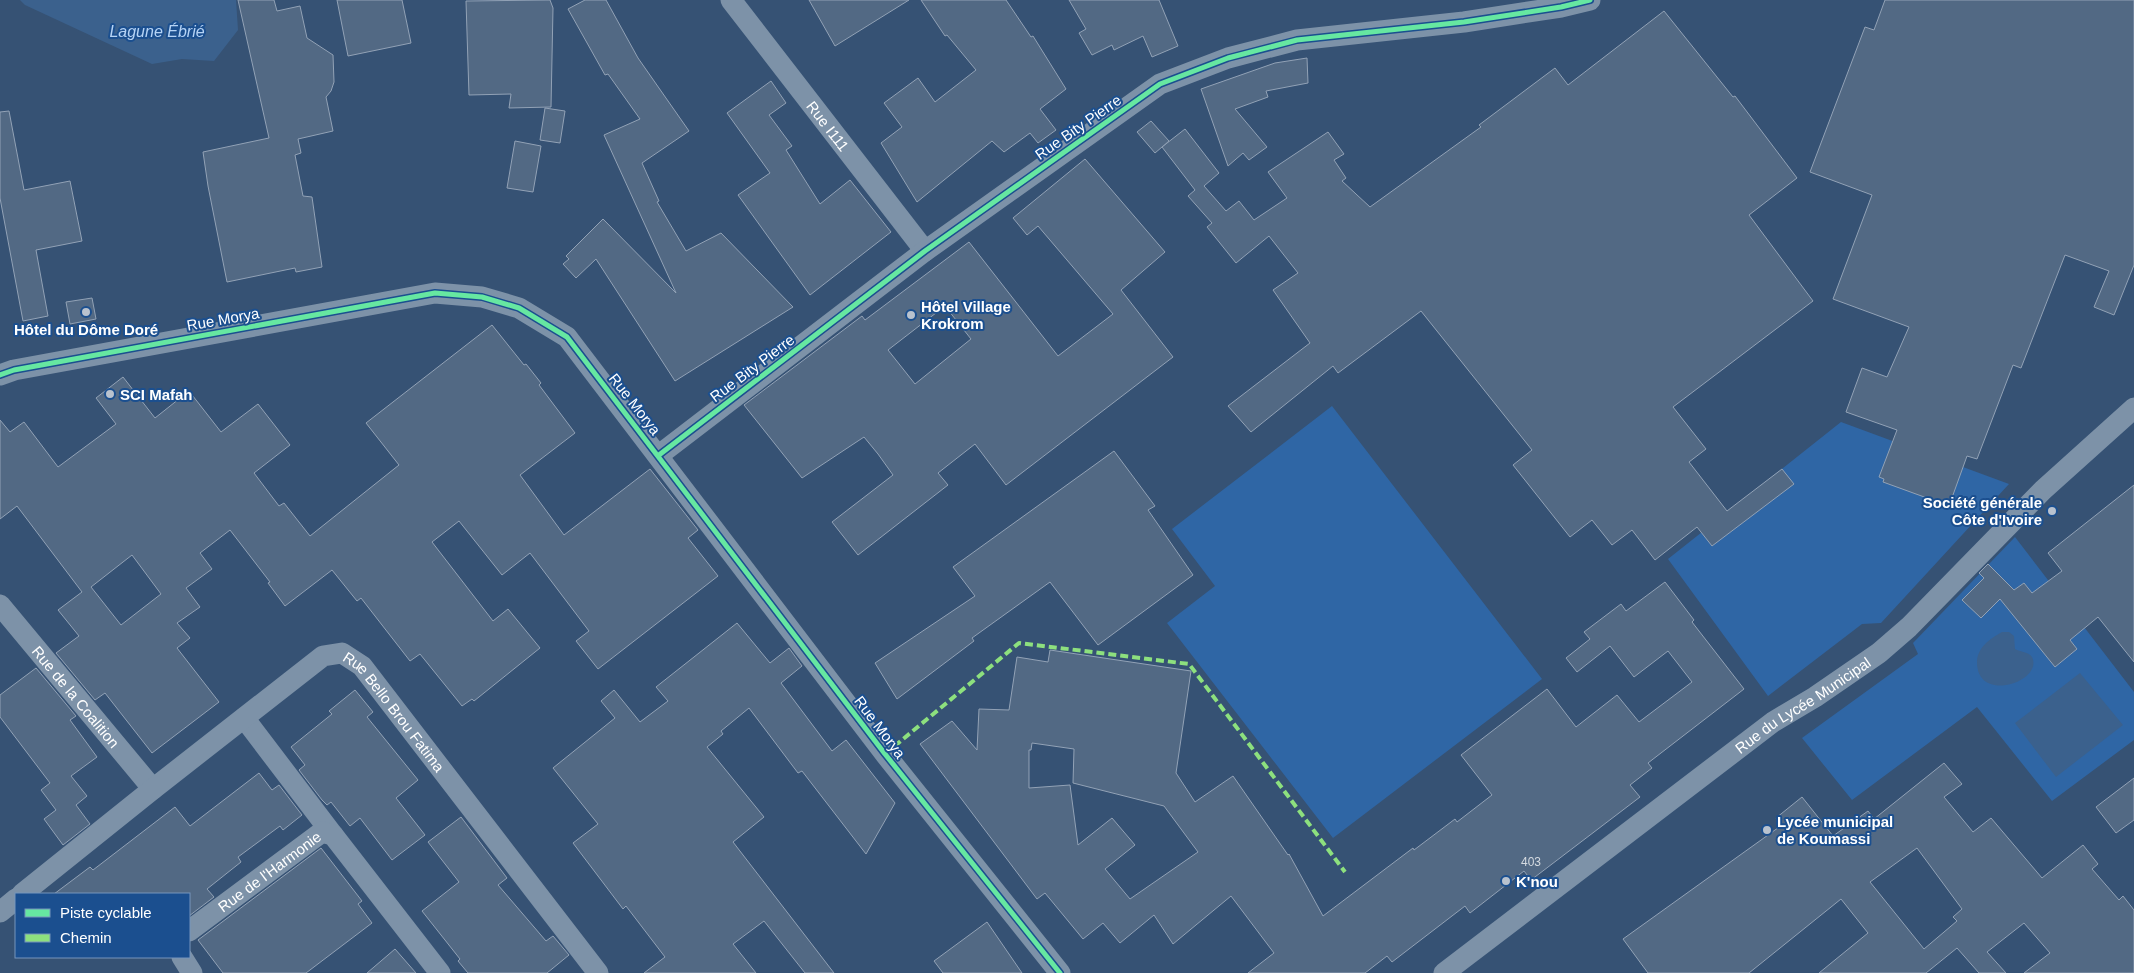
<svg xmlns="http://www.w3.org/2000/svg" width="2134" height="973" viewBox="0 0 2134 973" font-family="Helvetica,sans-serif">
	<style>
		.green { fill: #2f66a5 }
		.water { fill: #3b618d }
		.building { fill: #526984; stroke: #92a2b6; fill-rule: evenodd }
		.lines { fill: none; stroke-linecap: round; stroke-linejoin: round }
		.minor { stroke: #7d92a8; stroke-width: 21 }
		.quiet { stroke: #8de07e; stroke-width: 4; stroke-dasharray: 8 4; stroke-linecap: butt }
		.cycleway-casing { stroke: #1b4f8f; stroke-width: 8 }
		.cycleway { stroke: #66e7a1; stroke-width: 5 }
		.poi-dot { fill: #b9c2ce; stroke: #1b4f8f; stroke-width: 2 }
		.labels { text-anchor: middle; dominant-baseline: central; stroke-width: 4; stroke-linejoin: round; paint-order: stroke }
		.number-label { font-size: 12px; fill: #d4dae0 }
		.street-label { font-size: 15px; fill: #fff; stroke: #1b4f8f }
		.poi-label { font-size: 15px; font-weight: bold; fill: #fff; stroke: #1b4f8f; text-anchor: start }
		.water-label { font-size: 16px; font-style: italic; fill: #b5d3f5; stroke: #1b4f8f }
	</style>
	<rect width="100%" height="100%" fill="#365274"/>
	<g class="green">
		<path d="M1332 406 1542 679 1333 838 1167 623 1215 586 1172 529Z"/>
		<path d="M1841 422 2009 484 1881 623 1862 624 1768 696 1668 559Z"/>
		<path d="M2015 537 2134 692V740L2052 801 1977 707 1852 800 1802 738 1918 654 1913 643Z"/>
	</g>
	<g class="water">
		<path d="M20 0H236L238 30 214 61 182 59 152 64 25 5Z"/>
		<path d="M2002 632H2009L2014 636 2015 649C2020 652 2029 652 2032 657 2044 681 1978 704 1977 663 1977 647 1990 639 2002 632Z"/>
		<path d="M2080 673 2123 725 2056 777 2015 723Z"/>
	</g>
	<g class="building">
		<path d="M238 0H274L277 11 300 6 307 38 333 55 334 82 331 91 326 97 333 131 298 139 301 153 295 155 303 196 312 197 322 267 296 272 295 268 227 282 208 186 203 152 269 138Z"/>
		<path d="M337 0H402L411 43 348 56Z"/>
		<path d="M550 0 553 8 551 107 509 108 511 94 469 95 466 1Z"/>
		<path d="M585 0H606L638 58 689 131 642 163 659 201 657 202 686 251 721 233 793 307 675 381 596 259 576 278 563 264 569 259 566 256 603 219 676 293 604 135 640 119 608 74 605 75 568 9Z"/>
		<path d="M809 0H909L835 46Z"/>
		<path d="M921 0H1006L1031 37 1033 36 1066 89 1040 109 1056 130 1038 143 1030 133 1004 152 992 141 917 202 881 143 902 127 884 103 918 78 935 102 976 70 947 35 945 36Z"/>
		<path d="M1069 0H1159L1178 46 1152 57 1143 36 1114 50 1112 45 1092 55 1079 33 1086 29Z"/>
		<path d="M1885 0H2134V265L2114 315 2094 307 2109 271 2065 255 2021 368 2013 365 1977 459 1967 456 1949 506 1883 482 1884 479 1879 477 1897 430 1846 412 1862 368 1887 377 1909 327 1833 299 1872 195 1810 172 1865 27 1874 30Z"/>
		<path d="M1664 11 1733 97 1735 96 1797 178 1749 215 1813 301 1673 407 1706 449 1689 462 1727 511 1782 469 1794 484 1712 546 1697 527 1655 560 1632 530 1612 545 1592 520 1570 537 1513 465 1532 450 1421 311 1338 373 1333 366 1251 432 1228 406 1310 343 1273 290 1298 273 1269 236 1236 263 1207 227 1212 223 1188 196 1195 190 1162 147 1185 129 1219 173 1204 186 1226 211 1239 201 1254 220 1287 198 1268 172 1328 132 1344 154 1334 160 1346 178 1342 181 1370 207 1481 127 1479 125 1555 68 1568 85Z"/>
		<path d="M1307 58 1308 83 1266 91 1268 97 1235 109 1267 147 1249 160 1243 153 1228 166 1201 89 1275 63Z"/>
		<path d="M771 81 786 103 769 115 792 146 786 150 820 204 850 180 891 232 810 295 738 195 770 173 727 113Z"/>
		<path d="M545 108 565 111 560 143 540 140Z"/>
		<path d="M9 111 24 190 70 181 82 241 36 250 48 316 23 321 0 198V112Z"/>
		<path d="M1151 121 1169 141 1155 153 1137 132Z"/>
		<path d="M515 141 541 146 533 192 507 188Z"/>
		<path d="M1085 159 1165 252 1121 290 1173 357 1006 485 975 444 938 473 948 485 858 555 832 522 893 475 878 454 864 437 802 478 744 405 862 316 865 320 969 242 1058 356 1113 314 1038 226 1027 235 1013 218ZM945 306 971 339 915 384 888 350Z"/>
		<path d="M92 298 96 319 70 324 66 302Z"/>
		<path d="M492 325 524 365 526 364 541 383 539 385 575 433 520 475 564 535 650 469 698 530 688 538 718 576 598 669 576 641 589 631 530 553 502 575 459 521 432 542 493 621 508 609 540 648 474 701 472 699 462 706 420 654 410 661 361 598 357 601 332 570 285 606 268 583 270 582 230 530 200 553 212 569 186 588 200 607 177 623 190 638 177 648 219 702 152 753 105 693 95 700 56 653 79 636 58 610 82 592 17 506 0 519V420L10 432 24 422 58 467 116 424 96 398 123 377 155 418 189 391 221 432 258 404 290 445 254 473 279 506 284 503 310 536 399 465 366 423ZM132 555 161 594 121 625 91 587Z"/>
		<path d="M1114 451 1155 506 1148 510 1193 575 1098 645 1050 582 972 638 974 641 897 699 875 663 975 596 953 567Z"/>
		<path d="M2134 485V662L2098 617 2070 640 2077 649 2055 667 2000 599 1981 618 1962 600 1984 578 1979 573 1988 564 2014 590 2024 583 2032 593 2062 571 2048 553Z"/>
		<path d="M1665 582 1694 620 1692 622 1744 689 1648 763 1652 768 1630 785 1640 797 1531 880 1524 871 1470 913 1465 906 1392 962 1387 956 1365 973H1248L1274 953 1231 896 1173 944 1154 915 1120 943 1103 923 1083 939 1045 893 1037 899 920 744 952 721 977 750 979 709 1009 710 1017 657 1048 662 1050 650 1191 671 1176 773 1195 802 1233 776 1288 855 1289 854 1323 916 1413 848 1414 850 1455 819 1457 822 1492 795 1461 755 1547 689 1576 727 1617 695 1639 722 1692 682 1668 651 1634 677 1610 646 1577 672 1566 658 1590 639 1584 632 1621 604 1626 611ZM1032 743 1074 749 1073 783 1164 806 1198 852 1130 899 1105 869 1135 845 1112 818 1078 845 1070 785 1029 788V750H1031Z"/>
		<path d="M737 623 770 663 789 648 802 666 781 683 832 751 846 740 895 803 866 854 802 771 798 773 749 708 721 731 723 734 707 747 764 817 733 842 834 973H805L764 921 733 944 756 973H644L665 957 626 906 623 909 573 843 598 824 553 768 615 718 601 701 614 690 640 722 668 701 656 687Z"/>
		<path d="M36 668 76 716 70 720 97 757 71 776 87 796 76 805 90 824 63 845 44 819 56 810 41 790 50 783 0 717V695Z"/>
		<path d="M355 690 373 712 367 717 418 780 396 798 425 835 392 860 360 818 350 826 331 802 327 805 322 800 299 770 305 765 291 747 332 714 329 711Z"/>
		<path d="M1944 763 1962 784 1944 797 1973 832 1991 818 2042 878 2083 845 2098 864 2092 869 2119 900 2123 896 2134 910V973H2024L2050 953 2024 923 1987 952 2006 973H1979L1957 948 1926 973H1819L1868 933 1841 899 1749 973H1648L1623 939 1782 825 1776 818 1802 797 1833 836 1868 811 1874 819ZM1917 848 1962 909 1953 917 1957 921 1924 949 1870 882Z"/>
		<path d="M259 773 272 790 279 785 302 815 283 830 280 826 238 857 241 862 207 889 214 897 189 916V894H54L90 867 93 870 175 807 190 826Z"/>
		<path d="M2134 778V820L2116 833 2096 807Z"/>
		<path d="M461 817 507 878 498 885 546 941 553 936 569 955 547 973H468L458 961 460 959 422 911 459 882 428 842Z"/>
		<path d="M321 848 362 901 358 904 372 923 306 973H223L198 940Z"/>
		<path d="M987 922 1022 973H943L934 961Z"/>
		<path d="M395 949 416 973H367Z"/>
	</g>
	<g class="lines">
		<g class="minor">
			<path id="s1" d="M731 0 925 251"/>
			<path d="M0 375 14 370 435 293 482 297 519 308 567 337 885 754 1060 973"/>
			<path d="M659 455 925 251 1160 84 1228 58 1297 40 1464 22 1561 7 1590 0"/>
			<path id="s2" d="M0 605 153 789"/>
			<path d="M244 718 333 835"/>
			<path id="s3" d="M22 894 153 789 323 656 342 653 362 666 598 973"/>
			<path d="M0 912 16 899"/>
			<path id="s4" d="M189 931 322 832 333 835 440 973"/>
			<path d="M182 957 192 973"/>
			<path id="s5" d="M1444 973 1773 722 1815 697 1879 653 1909 627 2043 490 2134 408"/>
		</g>
		<path class="quiet" d="M885 754 1019 643 1189 664 1345 872"/>
		<g class="cycleway-casing">
			<g id="cycleway">
				<path d="M0 375 14 370 435 293 482 297 519 308 567 337 885 754 1060 973"/>
				<path d="M659 455 925 251 1160 84 1228 58 1297 40 1464 22 1561 7 1590 0"/>
			</g>
		</g>
		<use href="#cycleway" class="cycleway"/>
	</g>
	<g class="poi-dot">
		<circle cx="86" cy="312" r="5"/>
		<circle cx="911" cy="315" r="5"/>
		<circle cx="110" cy="394" r="5"/>
		<circle cx="2052" cy="511" r="5"/>
		<circle cx="1767" cy="830" r="5"/>
		<circle cx="1506" cy="881" r="5"/>
	</g>
	<g class="labels">
		<g class="number-label">
			<text x="1531" y="862">403</text>
		</g>
		<g class="street-label">
			<text stroke="none"><textPath href="#s1" startOffset="159">Rue I111</textPath></text>
			<text transform="translate(1078 127) rotate(-35)">Rue Bity Pierre</text>
			<text transform="translate(223 319) rotate(-10)">Rue Morya</text>
			<text transform="translate(752 368) rotate(-37)">Rue Bity Pierre</text>
			<text transform="translate(635 404) rotate(52)">Rue Morya</text>
			<text stroke="none"><textPath href="#s2" startOffset="119">Rue de la Coalition</textPath></text>
			<text stroke="none"><textPath href="#s5" startOffset="448">Rue du Lycée Municipal</textPath></text>
			<text stroke="none"><textPath href="#s3" startOffset="482">Rue Bello Brou Fatima</textPath></text>
			<text transform="translate(880 727) rotate(53)">Rue Morya</text>
			<text stroke="none"><textPath href="#s4" startOffset="100">Rue de l'Harmonie</textPath></text>
		</g>
		<g class="poi-label">
			<text x="921" y="306">Hôtel Village<tspan x="921" dy="17">Krokrom</tspan></text>
			<text x="86" y="329" text-anchor="middle">Hôtel du Dôme Doré</text>
			<text x="120" y="394">SCI Mafah</text>
			<text x="2042" y="502" text-anchor="end">Société générale<tspan x="2042" dy="17">Côte d'Ivoire</tspan></text>
			<text x="1777" y="821">Lycée municipal<tspan x="1777" dy="17">de Koumassi</tspan></text>
			<text x="1516" y="881">K'nou</text>
		</g>
		<g class="water-label">
			<text x="157" y="31">Lagune Ébrié</text>
		</g>
	</g>
	<rect x="15" y="893" width="175" height="65" fill="#1b4f8f" stroke="#7695bc"/>
	<rect x="25" y="909" width="25" height="8" fill="#66e7a1" stroke="#7695bc"/>
	<text x="60" y="918" font-size="15" fill="#ffffff">Piste cyclable</text>
	<rect x="25" y="934" width="25" height="8" fill="#8de07e" stroke="#7695bc"/>
	<text x="60" y="943" font-size="15" fill="#ffffff">Chemin</text>
</svg>
